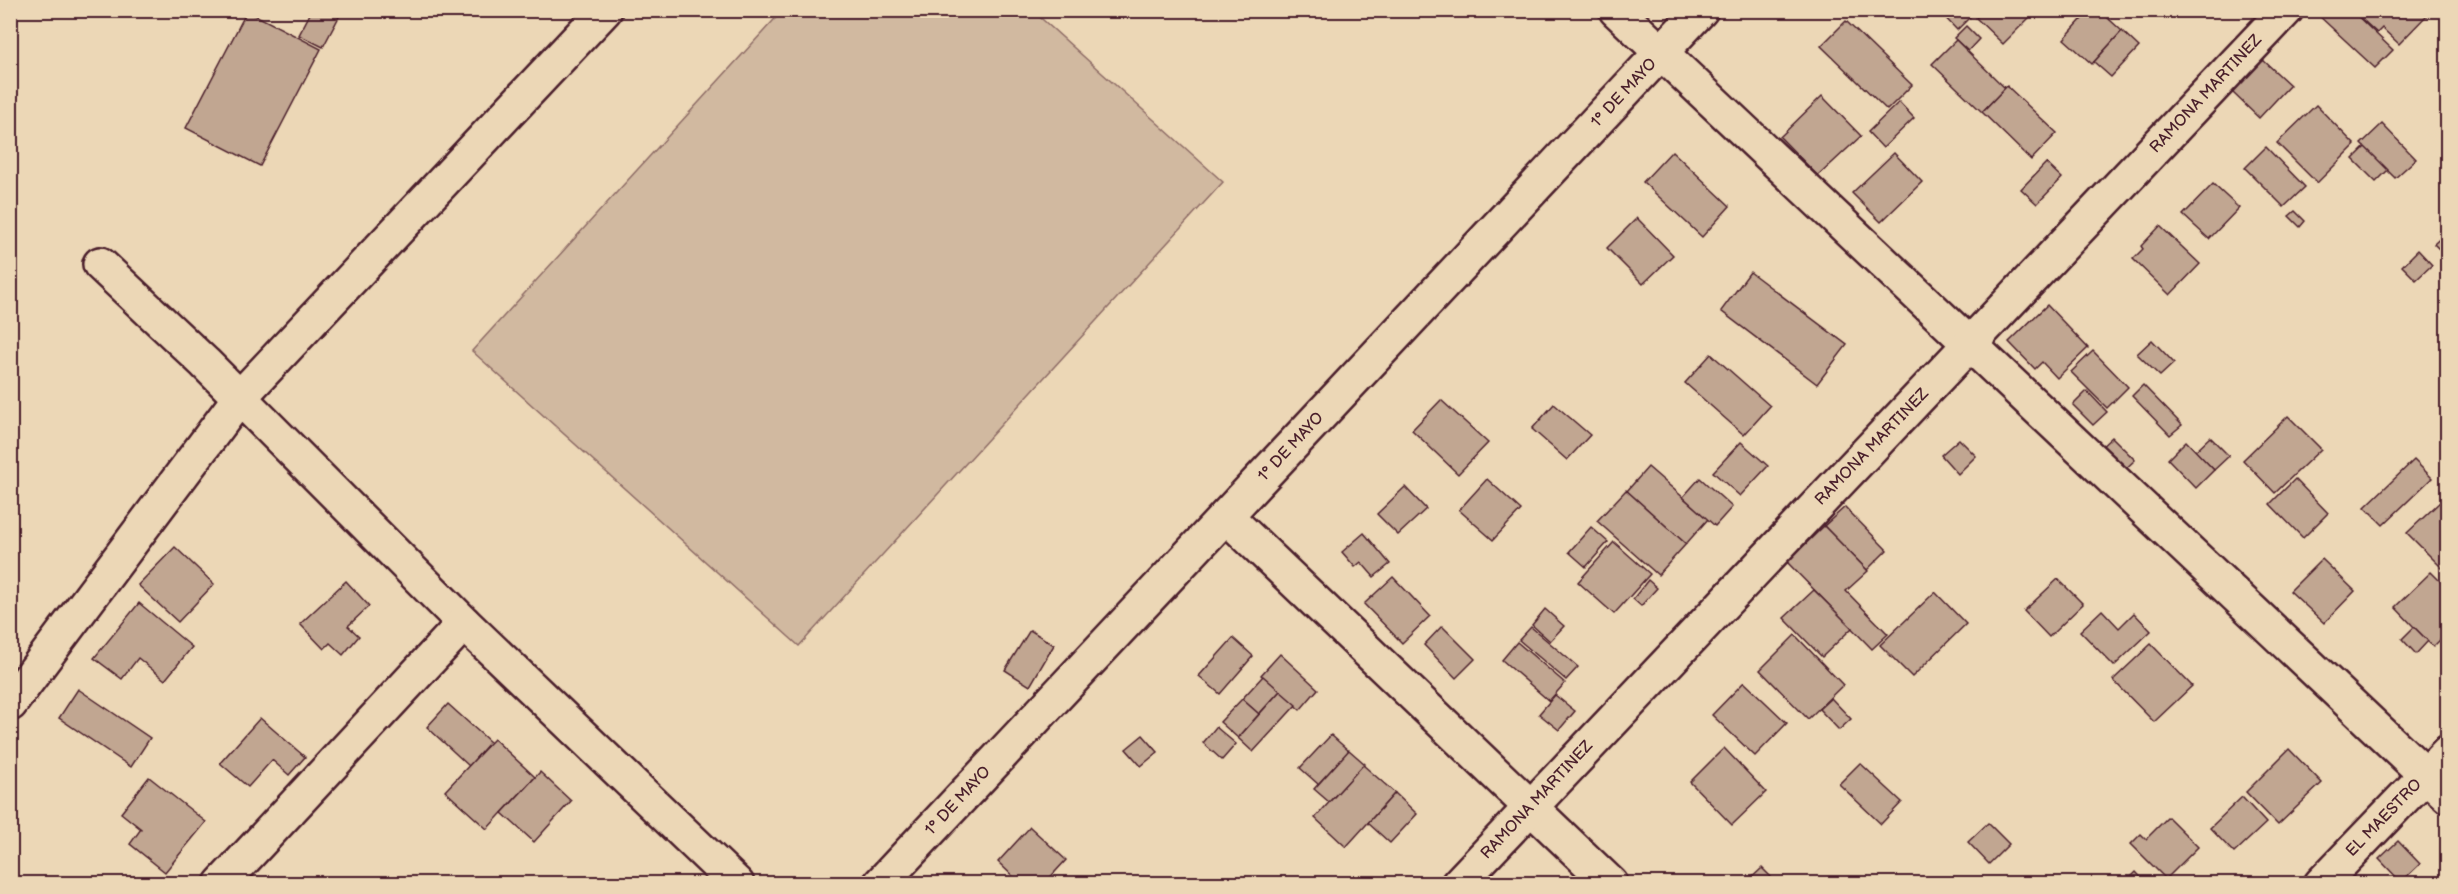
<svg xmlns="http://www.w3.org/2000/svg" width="2458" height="894" viewBox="0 0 2458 894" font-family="'Balsamiq Sans',sans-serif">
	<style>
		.green { fill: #d1b9a0; stroke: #8e6c66; stroke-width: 1.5 }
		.building { fill: #c1a691; stroke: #4a1f2b; stroke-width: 1.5 }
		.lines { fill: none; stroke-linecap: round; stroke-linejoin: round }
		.minor-casing { stroke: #4a1f2b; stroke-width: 38 }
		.minor { stroke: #ecd7b6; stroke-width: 33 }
		.labels { text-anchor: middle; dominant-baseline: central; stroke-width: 6; stroke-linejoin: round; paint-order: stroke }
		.street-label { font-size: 16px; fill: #4a1f2b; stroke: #ecd7b6 }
	</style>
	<rect width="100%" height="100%" fill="#ecd7b6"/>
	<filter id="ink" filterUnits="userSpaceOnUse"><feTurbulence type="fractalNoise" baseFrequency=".0167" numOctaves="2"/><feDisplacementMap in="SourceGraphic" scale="12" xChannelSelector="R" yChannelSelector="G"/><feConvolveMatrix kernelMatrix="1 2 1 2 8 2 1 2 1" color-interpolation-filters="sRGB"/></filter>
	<g filter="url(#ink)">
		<path class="green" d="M783 10 1033 11 1223 182 799 646 472 351Z"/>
		<g class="building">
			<path d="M312 10H336L341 13 323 47 299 35Z"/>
			<path d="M1938 10H1977L1957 30Z"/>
			<path d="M1983 10H2032L2034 13 2003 44 1976 18Z"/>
			<path d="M2090 10H2099L2122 31 2092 64 2064 39Z"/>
			<path d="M2320 10H2351L2393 50 2375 68 2317 14Z"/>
			<path d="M2352 10H2427L2429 13 2399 44 2382 28 2377 33Z"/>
			<path d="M247 11 321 49 260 166 186 128Z"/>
			<path d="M1846 21 1912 85 1887 110 1821 46Z"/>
			<path d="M1966 26 1979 39 1968 51 1954 38Z"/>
			<path d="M2122 31 2139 47 2111 77 2094 62Z"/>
			<path d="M1956 40 2005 88 1982 112 1932 64Z"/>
			<path d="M2263 60 2290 85 2259 118 2232 92Z"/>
			<path d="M2007 86 2057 133 2031 160 1982 112Z"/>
			<path d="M1822 96 1861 136 1818 176 1780 137Z"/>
			<path d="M1899 102 1914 118 1883 148 1868 132Z"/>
			<path d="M2316 105 2355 145 2317 183 2277 143Z"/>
			<path d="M2382 124 2416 159 2395 178 2361 144Z"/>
			<path d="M2266 147 2305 187 2284 207 2245 168Z"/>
			<path d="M2365 147 2388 170 2376 182 2353 159Z"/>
			<path d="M1672 151 1730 206 1702 237 1643 182Z"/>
			<path d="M1894 153 1922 182 1881 222 1852 193Z"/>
			<path d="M2046 163 2062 178 2037 204 2021 189Z"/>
			<path d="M2213 184 2239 208 2209 239 2183 215Z"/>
			<path d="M2295 211 2305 221 2300 227 2289 216Z"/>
			<path d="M1637 218 1673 255 1643 284 1607 248Z"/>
			<path d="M2160 226 2200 264 2170 295 2133 259 2143 249 2141 246Z"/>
			<path d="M2448 231V258L2434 244Z"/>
			<path d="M2418 250 2432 265 2416 280 2402 266Z"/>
			<path d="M1750 272 1847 345 1817 384 1721 311Z"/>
			<path d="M2047 305 2088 348 2057 378 2042 362 2035 369 2009 342Z"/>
			<path d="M2152 340 2174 363 2160 376 2137 354Z"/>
			<path d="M2093 351 2128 387 2107 408 2071 372Z"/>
			<path d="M1711 354 1770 406 1744 435 1685 383Z"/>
			<path d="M2143 385 2182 425 2170 435 2132 396Z"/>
			<path d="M2087 391 2107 412 2093 425 2073 405Z"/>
			<path d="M1441 400 1488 443 1458 474 1412 430Z"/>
			<path d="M1554 404 1590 435 1567 460 1532 429Z"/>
			<path d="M2288 416 2321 449 2275 493 2243 460Z"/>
			<path d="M2112 437 2135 460 2120 474 2098 450Z"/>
			<path d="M2210 437 2229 456 2214 470 2195 451Z"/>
			<path d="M1959 439 1976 456 1958 474 1941 455Z"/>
			<path d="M2186 441 2214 470 2196 488 2168 459Z"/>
			<path d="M1741 442 1768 466 1740 496 1713 472Z"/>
			<path d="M2414 460 2432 478 2383 525 2365 507Z"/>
			<path d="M1648 467 1708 519 1686 544 1627 491Z"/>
			<path d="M1700 478 1732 507 1715 526 1683 497Z"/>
			<path d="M1487 479 1521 510 1493 540 1459 510Z"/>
			<path d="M2295 479 2328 513 2303 538 2270 504Z"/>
			<path d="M1405 487 1426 509 1398 535 1377 514Z"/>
			<path d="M1626 490 1686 544 1658 575 1597 521Z"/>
			<path d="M2440 502 2448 510V574L2407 533Z"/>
			<path d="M1845 507 1887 550 1867 570 1824 526Z"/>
			<path d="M1824 526 1868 571 1846 591 1888 634 1872 649 1787 562Z"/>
			<path d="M1591 527 1608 542 1586 567 1569 552Z"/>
			<path d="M1364 533 1390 564 1374 577 1361 562 1355 567 1342 552Z"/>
			<path d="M1614 542 1650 574 1614 614 1578 582Z"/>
			<path d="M175 547 214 584 178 622 138 585Z"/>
			<path d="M2322 559 2355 591 2324 623 2290 591Z"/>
			<path d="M2431 572 2448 589V632L2433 647 2395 607Z"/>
			<path d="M1393 577 1430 616 1402 643 1364 604Z"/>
			<path d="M2058 579 2083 604 2049 637 2024 611Z"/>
			<path d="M1648 580 1657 588 1641 606 1633 599Z"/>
			<path d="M346 581 369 606 348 626 359 636 343 655 330 643 324 649 300 624Z"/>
			<path d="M1814 590 1852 628 1822 657 1784 618Z"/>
			<path d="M1935 592 1966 624 1912 677 1880 645Z"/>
			<path d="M139 603 192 647 165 680 138 658 122 679 94 658Z"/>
			<path d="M1545 609 1564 626 1550 641 1532 625Z"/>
			<path d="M2102 610 2119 628 2134 613 2151 631 2114 666 2080 631Z"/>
			<path d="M1442 626 1475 659 1456 678 1424 645Z"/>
			<path d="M1531 627 1578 667 1566 680 1519 640Z"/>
			<path d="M2414 627 2428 641 2416 654 2402 639Z"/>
			<path d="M1030 630 1054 645 1030 686 1005 670Z"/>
			<path d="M1795 635 1843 685 1808 719 1760 670Z"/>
			<path d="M1233 638 1253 656 1220 694 1199 676Z"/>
			<path d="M1517 642 1565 683 1549 701 1502 660Z"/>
			<path d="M2151 644 2192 686 2154 722 2113 680Z"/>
			<path d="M1280 654 1318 689 1300 710 1261 675Z"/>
			<path d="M1263 676 1280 691 1259 714 1242 699Z"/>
			<path d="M1744 682 1787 723 1755 756 1712 715Z"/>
			<path d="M78 689 150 738 131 767 59 718Z"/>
			<path d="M1280 691 1296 705 1253 752 1238 738Z"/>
			<path d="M1555 695 1575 711 1559 730 1539 714Z"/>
			<path d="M1831 698 1851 719 1839 730 1819 709Z"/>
			<path d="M1242 699 1259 714 1238 738 1220 722Z"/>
			<path d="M448 704 490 742 469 766 427 727Z"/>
			<path d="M260 718 305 757 289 775 272 760 248 787 220 763Z"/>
			<path d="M1216 727 1236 744 1222 760 1203 743Z"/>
			<path d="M1143 735 1158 752 1141 766 1126 749Z"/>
			<path d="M1331 735 1349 751 1318 784 1300 768Z"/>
			<path d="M494 739 535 777 487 829 445 791Z"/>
			<path d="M1724 748 1766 792 1732 825 1690 782Z"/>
			<path d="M2289 749 2322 783 2278 825 2246 792Z"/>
			<path d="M1349 750 1365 764 1329 802 1314 789Z"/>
			<path d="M1860 763 1902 802 1881 824 1839 784Z"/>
			<path d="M1363 765 1395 793 1346 847 1315 818Z"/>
			<path d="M540 772 571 801 534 842 502 813Z"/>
			<path d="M149 777 206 822 165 872 130 844 141 829 121 813Z"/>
			<path d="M1395 793 1417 814 1390 843 1368 823Z"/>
			<path d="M2242 797 2266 823 2234 853 2210 828Z"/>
			<path d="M2168 817 2198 847 2166 879 2131 844 2141 834 2146 839Z"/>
			<path d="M1988 823 2009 844 1989 864 1968 842Z"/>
			<path d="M1030 827 1066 860 1044 884H1021L998 862Z"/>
			<path d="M2398 841 2420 864 2401 882 2379 859Z"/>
			<path d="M1762 868 1778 884H1745Z"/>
			<path d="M2136 872 2147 884H2124Z"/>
		</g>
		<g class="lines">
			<g class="minor-casing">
				<g id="minor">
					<path d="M1616 10 2448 796"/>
					<path d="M100 264 205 363 464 623 737 884"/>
					<path d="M1226 516 1611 884"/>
					<path d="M10 704 240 397 605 10"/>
					<path d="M221 884 464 623"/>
					<path d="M880 884 1701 10"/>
					<path d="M1458 884 2286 10"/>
					<path d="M2321 884 2448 752"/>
				</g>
			</g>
			<use href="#minor" class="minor"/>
		</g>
	</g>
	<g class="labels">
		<g class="street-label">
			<text transform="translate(1624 93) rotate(-47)">1° DE MAYO</text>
			<text transform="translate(2206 94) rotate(-47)">RAMONA MARTINEZ</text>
			<text transform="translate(1291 447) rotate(-47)">1° DE MAYO</text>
			<text transform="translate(1872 447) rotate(-46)">RAMONA MARTINEZ</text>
			<text transform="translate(1537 800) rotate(-47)">RAMONA MARTINEZ</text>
			<text transform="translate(958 801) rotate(-47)">1° DE MAYO</text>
			<text transform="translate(2384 818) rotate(-46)">EL MAESTRO</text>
		</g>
	</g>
	<rect width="2458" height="894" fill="none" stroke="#ecd7b6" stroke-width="36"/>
	<rect x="18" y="18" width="2422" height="858" fill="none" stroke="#4a1f2b" stroke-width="2" filter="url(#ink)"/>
</svg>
